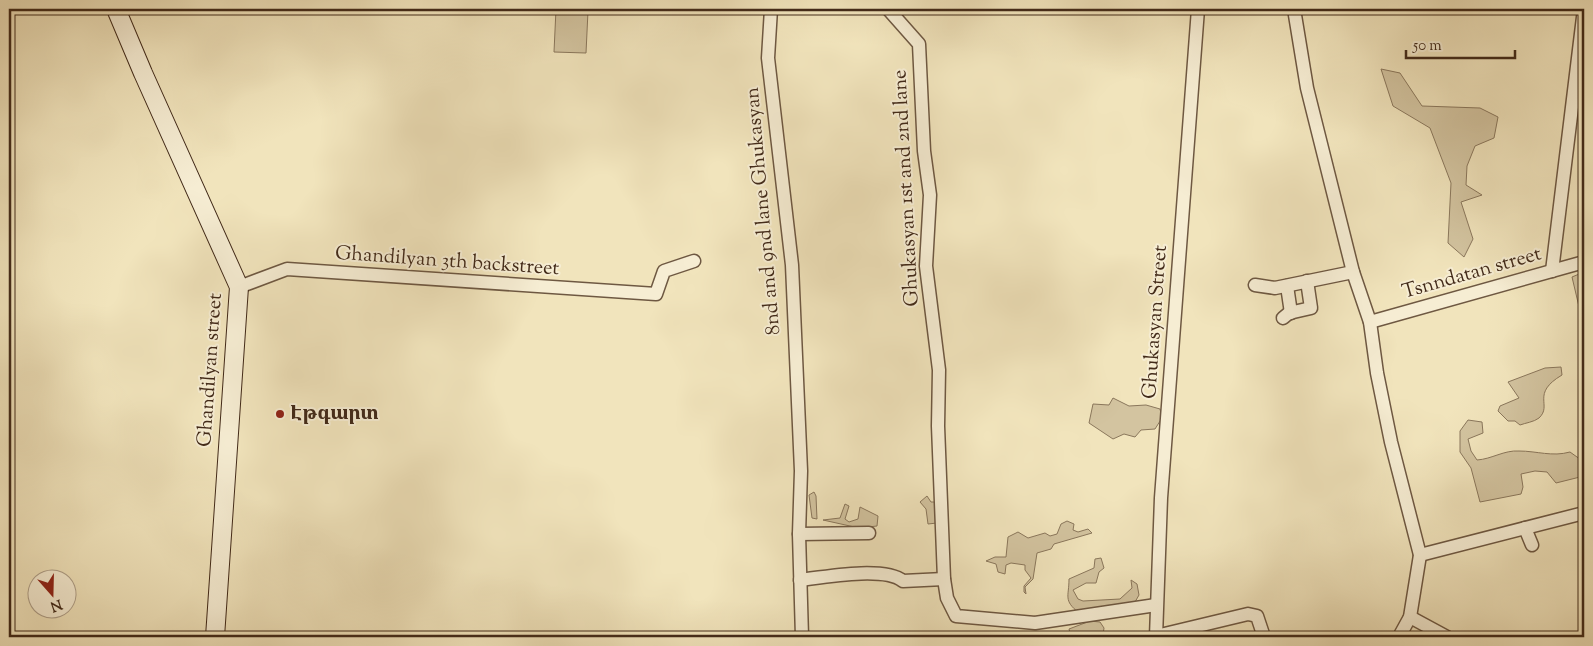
<svg xmlns="http://www.w3.org/2000/svg" width="1593" height="646" viewBox="0 0 1593 646" font-family="'Sorts Mill Goudy','Noto Serif Armenian',serif">
	<style>
		.green { fill: #d3c4a0; stroke: #8a775c }
		.lines { fill: none; stroke-linecap: round; stroke-linejoin: round }
		.minor-casing { stroke: #6e5842; stroke-width: 15 }
		.secondary-casing { stroke: #422a19; stroke-width: 20 }
		.minor { stroke: #f6edd3; stroke-width: 12 }
		.secondary { stroke: #f6edd3; stroke-width: 18 }
		.poi-dot { fill: #8f2418; stroke: #f6edd3; stroke-width: 2 }
		.labels { text-anchor: middle; dominant-baseline: central; stroke-width: 4; stroke-linejoin: round; paint-order: stroke }
		.street-label { font-size: 20px; fill: #422a19; stroke: #f6edd3 }
		.poi-label { font-size: 20px; font-weight: bold; fill: #422a19; stroke: #f6edd3; text-anchor: start }
	</style>
	<rect width="100%" height="100%" fill="#f1e4bc"/>
	<filter id="stains"><feTurbulence type="fractalNoise" baseFrequency=".004" numOctaves="4"/><feColorMatrix values="0 0 0 0 .2 0 0 0 0 .09 0 0 0 0 .02 0 0 0 .5 -.17"/></filter>
	<radialGradient id="worn" r=".72"><stop offset=".6" stop-color="#630" stop-opacity="0"/><stop offset="1" stop-color="#630" stop-opacity=".3"/></radialGradient>
	<g class="green">
		<path d="M556 9 588 11 586 53 554 52Z"/>
		<path d="M1381 69 1400 73 1422 106 1480 108 1498 117 1494 138 1475 146 1467 166 1466 185 1482 195 1461 202 1473 239 1464 257 1448 243 1451 183 1430 128 1393 106Z"/>
		<path d="M1584 272V328L1572 277Z"/>
		<path d="M1561 367 1562 375C1530 394 1553 405 1539 418 1534 422 1525 423 1520 425L1515 421H1508L1498 411 1500 406 1519 398 1508 382 1545 368Z"/>
		<path d="M1113 398 1129 406 1146 405 1160 409 1162 418 1155 429 1141 430 1135 437 1124 434 1113 439 1089 423 1093 404 1109 405Z"/>
		<path d="M1468 420 1482 422 1483 433 1468 439 1471 451 1477 460C1492 459 1504 450 1519 451 1537 451 1552 457 1570 452L1584 462V476L1556 483 1547 472 1535 471 1521 474 1523 487 1521 494 1480 502 1471 468 1460 452V431Z"/>
		<path d="M814 492 816 496 817 519 812 518 809 495Z"/>
		<path d="M927 496 931 502H938L937 523 928 524 926 509 920 502Z"/>
		<path d="M845 504 849 506 845 519 849 522 858 519 860 507 878 516 877 526 859 528 823 520 840 518Z"/>
		<path d="M1067 521 1074 524 1073 530 1078 532 1088 529 1092 533 1054 544 1051 549 1037 553 1033 579 1025 587 1026 594 1024 592V586L1031 578 1025 570V565L1011 563 1006 565 1005 574 998 572 996 564 986 561 995 557H1006L1008 537 1018 532 1028 538 1045 533 1050 536 1057 534 1061 524Z"/>
		<path d="M1101 558 1104 568 1099 572 1096 583H1086L1073 590 1078 599 1083 601 1120 599 1132 588 1131 580 1137 584 1139 595 1135 602 1079 613C1063 600 1069 597 1069 579L1094 568 1095 559Z"/>
		<path d="M1090 621 1100 622 1104 628 1103 635 1137 632V637H1071L1069 629Z"/>
	</g>
	<g class="lines">
		<g class="minor-casing">
			<g id="minor">
				<path d="M771 9 768 58 792 265 801 471 799 534 802 637"/>
				<path d="M888 9 919 44 924 151 930 195 926 266 939 370 938 426 944 579 947 598 956 616 1035 623 1156 605"/>
				<path d="M1294 9 1307 88 1353 272 1370 322 1377 373 1391 442 1420 555 1410 617 1399 637"/>
				<path d="M1552 271 1584 9"/>
				<path d="M1255 285 1275 288 1353 272"/>
				<path d="M1287 286 1291 313"/>
				<path d="M239 287 287 269 656 294 664 271 694 261"/>
				<path d="M1283 318 1289 313 1311 308 1307 281"/>
				<path d="M1370 322 1584 262"/>
				<path d="M1525 528 1532 545"/>
				<path d="M799 534 869 533"/>
				<path d="M1420 555 1584 513"/>
				<path d="M800 580C824 577 884 566 903 581L944 579"/>
				<path d="M1410 617 1447 637"/>
				<path d="M1156 636 1248 614 1257 616 1264 637"/>
				<path d="M1156 637 1161 498 1198 9"/>
			</g>
		</g>
		<g class="secondary-casing">
			<path id="secondary" d="M116 9 143 73 239 287 215 637"/>
		</g>
		<use href="#minor" class="minor"/>
		<use href="#secondary" class="secondary"/>
	</g>
	<circle class="poi-dot" cx="280" cy="414" r="5"/>
	<g class="labels">
		<g class="street-label">
			<text transform="translate(907 188) rotate(-93)">Ghukasyan 1st and 2nd lane</text>
			<text transform="translate(764 211) rotate(-95)">8nd and 9nd lane Ghukasyan</text>
			<text transform="translate(447 262) rotate(4)">Ghandilyan 3th backstreet</text>
			<text transform="translate(1472 274) rotate(-16)">Tsnndatan street</text>
			<text transform="translate(1156 322) rotate(-86)">Ghukasyan Street</text>
			<text transform="translate(211 370) rotate(-86)">Ghandilyan street</text>
		</g>
		<g class="poi-label">
			<text x="290" y="414">Էթգարտ</text>
		</g>
	</g>
	<rect width="1593" height="646" fill="none" stroke="#f1e4bc" stroke-width="30"/>
	<rect x="10" y="10" width="1573" height="626" fill="none" stroke="#422a19" stroke-width="2.5"/>
	<rect x="15" y="15" width="1563" height="616" fill="none" stroke="#422a19"/>
	<g transform="translate(52 594) rotate(160)"><circle r="24" fill="#f6edd3" stroke="#ae9f89"/>
	<path d="M0-4L9 19L0 12L-9 19Z" fill="#8f2418"/>
	<text y="-8" font-size="14" font-weight="bold" text-anchor="middle" fill="#422a19">N</text>
	</g>
	<path d="M1406 50v8h109v-8" fill="none" stroke="#422a19" stroke-width="2.5"/>
	<text x="1413" y="50" font-size="15" fill="#422a19" stroke="#f6edd3" stroke-width="4" paint-order="stroke">50 m</text>
	<rect width="100%" height="100%" filter="url(#stains)"/>
	<rect width="100%" height="100%" fill="url(#worn)"/>
</svg>
